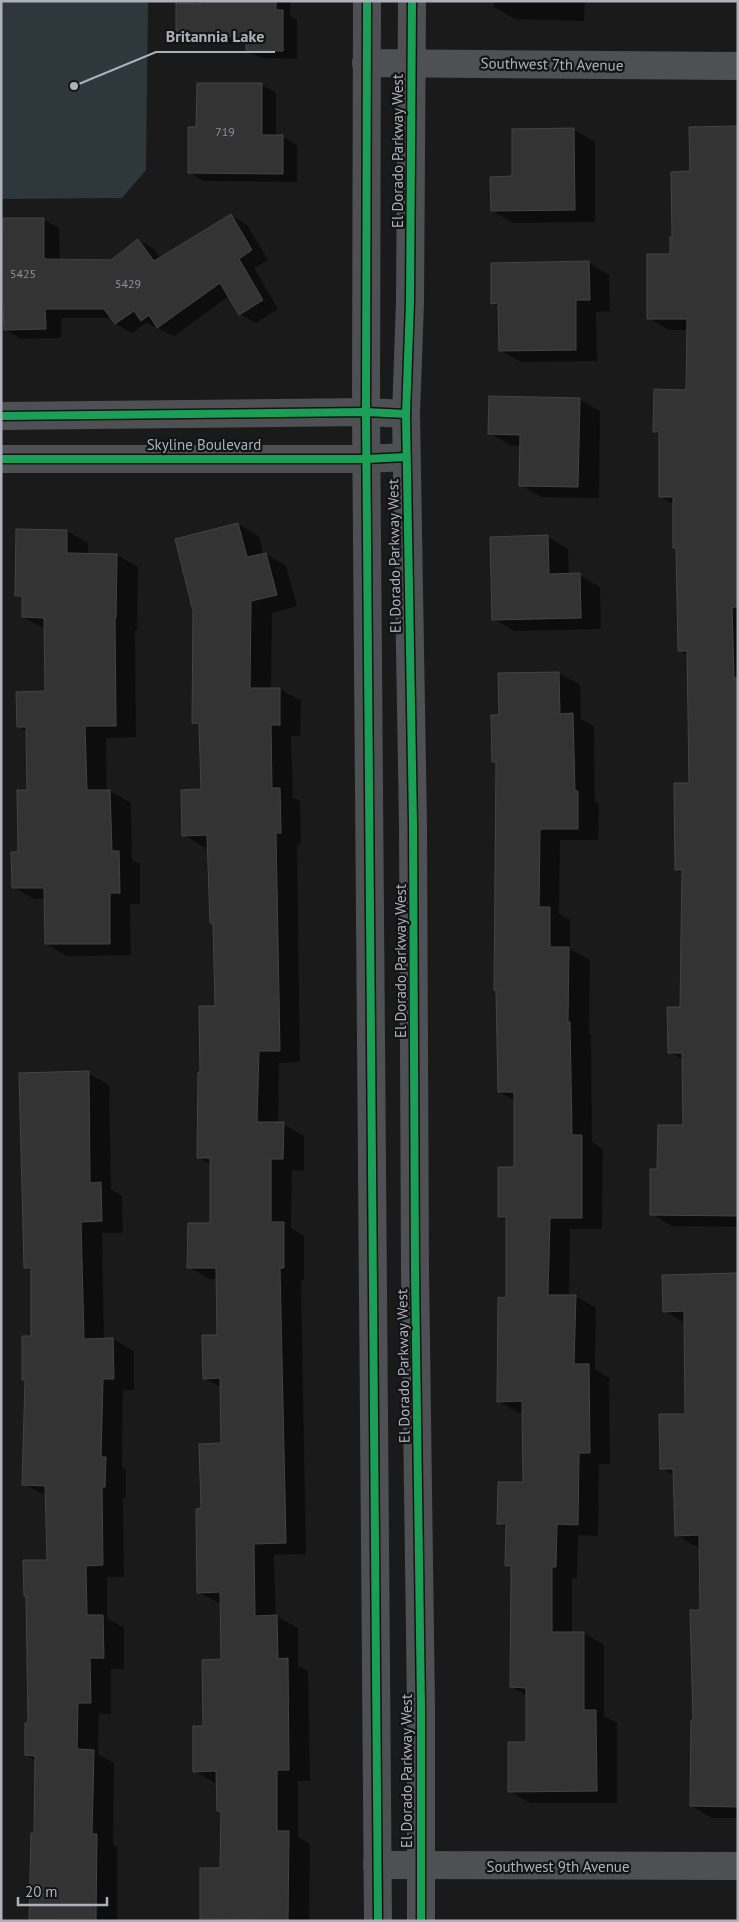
<svg xmlns="http://www.w3.org/2000/svg" width="739" height="1922" viewBox="0 0 739 1922" font-family="'PT Sans',sans-serif">
	<style>
		.water { fill: #2d373c }
		.shadow { fill: #0007 }
		.building { fill: #333334; stroke: #424446 }
		.lines { fill: none; stroke-linecap: round; stroke-linejoin: round }
		.minor { stroke: #4e5053; stroke-width: 28 }
		.cycleway-casing { stroke: #141416; stroke-width: 11 }
		.cycleway { stroke: #1a9f57; stroke-width: 8 }
		.labels { text-anchor: middle; dominant-baseline: central; stroke-width: 4.5; stroke-linejoin: round; paint-order: stroke }
		.number-label { font-size: 12px; fill: #8d9299 }
		.street-label { font-size: 15px; fill: #abb2bb; stroke: #141416 }
		.leader { fill: none; stroke: #abb2bb; stroke-width: 2 }
		.callout-dot { fill: #abb2bb; stroke: #141416; stroke-width: 2 }
		.callout-label { font-size: 16px; text-anchor: middle; font-weight: bold; fill: #abb2bb; stroke: #141416; stroke-width: 4.5; stroke-linejoin: round; paint-order: stroke }
	</style>
	<rect width="100%" height="100%" fill="#1a1a1a"/>
	<path class="water" d="M1 1H148L146 170 122 198 1 199Z"/>
	<g class="shadow">
		<path d="M201 1H290V16L297 20V59L261 58 247 50V44L192 43 177 35 201 5Z"/>
		<path d="M494 1H585L584 21 515 19 494 7Z"/>
		<path d="M262 85 276 93V136H282L297 145V182L203 181 189 172 197 129Z"/>
		<path d="M738 127V1227L672 1226 651 1214 658 1170 685 1126 684 1060 669 1052 682 1008 683 874 676 870 691 784 688 656 679 650 677 549 675 547 674 505 660 496V435L654 432 687 391 688 330H669L648 318 671 256 673 239 691 173Z"/>
		<path d="M574 130 595 142V222L513 223 492 211 513 177Z"/>
		<path d="M231 215 247 225 268 260 254 268 278 309 256 323 240 314 229 296 174 336 146 323 132 333 116 324 112 318H61V338L21 339 5 330V311H1V245L5 244 43 219 59 228 60 260 111 261 139 240 154 249 160 258Z"/>
		<path d="M589 263 609 275 610 311 596 312 597 361 521 362 500 350V307L493 303Z"/>
		<path d="M579 399 600 411 599 498 541 497 520 485 521 446 510 445 489 433Z"/>
		<path d="M238 524 259 536 263 554H266L286 566 297 606 272 613 271 689H280L301 701 300 736H291L293 797 300 801 301 844 297 845 300 1062 279 1063 278 1124H283L304 1136V1171L292 1170 291 1228 304 1236V1280H301L306 1554 274 1555 276 1616 298 1628V1666L308 1671 310 1781H298V1837L310 1844 309 1921H206L201 1918 222 1869V1813L218 1811V1783H215L194 1771 223 1661 221 1604 198 1592 202 1510 222 1445V1388L204 1378 219 1336 217 1279H209L189 1267 211 1224V1165L198 1157 201 1074 216 1007 214 924 211 922 209 847H204L184 835 202 790 200 727 193 723Z"/>
		<path d="M17 530 67 531 88 543V555H117L138 567 137 630H135L136 737 106 738 107 791H110L131 803 132 860 140 864V904H130L131 955 67 956 46 944 45 899H34L13 887 29 791 27 732 18 726 46 692 45 629 23 617V599L16 595Z"/>
		<path d="M548 537 568 549 569 575H579L600 587 601 629 514 631 494 619Z"/>
		<path d="M559 673 580 685 581 719 594 726 595 802 599 804 598 840H560L559 914 570 920V949L590 960 589 1034 591 1035 592 1142 603 1149 602 1229H570L569 1296H575L596 1308 595 1369 609 1378 610 1464H599L598 1536 578 1535 577 1578H572V1633H584L604 1645V1716L617 1723V1803H530L509 1791 528 1743V1696L511 1687 512 1569 506 1566 507 1528 498 1523 524 1483V1413H519L498 1401 507 1299 508 1221 499 1217 516 1168V1101L499 1092 497 763 493 761 500 716 499 674Z"/>
		<path d="M88 1073 109 1085 111 1189 122 1196 123 1233H102L104 1340 113 1339 134 1351V1390H123L122 1467 126 1470V1498H123L124 1577H107V1618L124 1628V1669H111V1714H99L98 1754 114 1763 113 1844 117 1847V1921H31L32 1834H35L36 1761 26 1755 30 1725 27 1597 25 1596 48 1561 47 1496 24 1484 33 1338 32 1271 25 1267Z"/>
		<path d="M738 1274V1818H712L691 1806 694 1722 701 1611 700 1547H697L676 1535 675 1476 661 1468 686 1415 685 1323 664 1311Z"/>
	</g>
	<g class="building">
		<path d="M200 1H276V10H283V51H246V37L176 36V3L200 4Z"/>
		<path d="M197 83H262V135H283V174L188 173V127H196Z"/>
		<path d="M738 126V607H732L734 678H738V1216L650 1215V1169H657L658 1125H683L682 1053H668L667 1007H680L682 870H675L674 783H689L687 651H678L676 548H673V497H659V432H653L654 389 686 390 687 319H647V254H670V237H672L671 172 690 171 689 127Z"/>
		<path d="M574 128 575 210 491 211 490 177 512 176V129Z"/>
		<path d="M231 214 252 250 239 259 263 300 239 315 220 283 157 328 149 315 141 321 134 311 115 324 104 309H45L46 329 4 330 3 303H1L3 218H44V259L111 260 138 239 154 261Z"/>
		<path d="M589 261 590 300H576V350L499 351 498 303 491 304V263Z"/>
		<path d="M489 396 580 398 578 487 519 486 520 435 488 434Z"/>
		<path d="M238 523 247 557 266 553 277 595 251 601 250 688H280V725H271L272 788H280L281 833H276L280 1051H259L257 1122H284L283 1159H271V1222H284V1268H280L286 1543 254 1544 255 1616 277 1615 278 1659 288 1658 289 1770H277V1831H289L288 1920 200 1919V1868H220L221 1811H217L216 1771 193 1772V1726H203L202 1660 221 1659 220 1592 197 1593 196 1509 201 1508 199 1444 221 1443 220 1378 203 1379 202 1335H217L216 1268H187L188 1223H210V1158H197L198 1072H200L199 1006H215L213 923H210L207 835 182 836 181 790 201 789 199 724 192 723 193 611 175 539Z"/>
		<path d="M16 529 67 530V553L117 554 116 618H115L116 726H85L87 790H110L112 851H119L120 893H110V944H45L44 888H12L11 852H18L17 790H27L26 727H17L16 692 45 691 44 618 22 617V596H15Z"/>
		<path d="M548 535 549 574 580 573 581 618 492 620 490 537Z"/>
		<path d="M559 672 560 714 573 713 575 791H578V829H540L539 907H550V947H569L568 1022H570L572 1135H582V1218H550L548 1295H576L574 1364H589L590 1453H579L578 1525 557 1524 556 1567H552V1632H584V1710H596L597 1791 508 1792V1742H526V1688L510 1687 511 1566H505L506 1524H497L498 1482H523L522 1401 497 1402 498 1297 506 1298V1217H498V1167H514V1092H498L496 990H494L496 762H492L491 715H499L498 673Z"/>
		<path d="M89 1071 90 1183 101 1182 102 1221 81 1222 84 1339 113 1338 114 1379H103L101 1457H106L105 1487H102L103 1565 86 1566 87 1615H103L104 1658H90L91 1703H78L77 1749 94 1750 92 1834H97L96 1921 29 1920 31 1833H34L35 1756 25 1755V1723H28L26 1596H24L23 1560H47L45 1486 22 1485 25 1380H22V1336H31V1268H24L19 1073Z"/>
		<path d="M738 1273V1807L690 1806 691 1720H693L690 1610H700L699 1535 675 1536 673 1469H660L659 1414H685L684 1311 663 1312 662 1275Z"/>
	</g>
	<g class="lines">
		<g class="minor">
			<path d="M367 1 366 412 378 1921"/>
			<path d="M412 1 410 302 406 414 413 824 415 1271 421 1707V1921"/>
			<path d="M366 63 738 66"/>
			<path d="M1 416 366 412 406 414"/>
			<path d="M1 459H366L406 457"/>
			<path d="M377 1865 738 1866"/>
		</g>
		<g class="cycleway-casing">
			<g id="cycleway">
				<path d="M367 1 366 412 378 1921"/>
				<path d="M412 1 410 302 406 414 413 824 415 1271 421 1707V1921"/>
				<path d="M1 416 366 412 406 414"/>
				<path d="M1 459H366L406 457"/>
			</g>
		</g>
		<use href="#cycleway" class="cycleway"/>
	</g>
	<g class="labels">
		<g class="number-label">
			<text x="225" y="131">719</text>
			<text x="23" y="273">5425</text>
			<text x="128" y="283">5429</text>
		</g>
		<g class="street-label">
			<text transform="translate(552 64) rotate(1)">Southwest 7th Avenue</text>
			<text transform="translate(397 151) rotate(-90)">El Dorado Parkway West</text>
			<text x="204" y="444">Skyline Boulevard</text>
			<text transform="translate(394 556) rotate(-91)">El Dorado Parkway West</text>
			<text transform="translate(400 961) rotate(-90)">El Dorado Parkway West</text>
			<text transform="translate(403 1366) rotate(-91)">El Dorado Parkway West</text>
			<text transform="translate(406 1771) rotate(-90)">El Dorado Parkway West</text>
			<text x="558" y="1866">Southwest 9th Avenue</text>
		</g>
	</g>
	<path class="leader" d="M74 86L156 52H275"/>
	<circle class="callout-dot" cx="74" cy="86" r="5"/>
	<g class="callout-label">
		<text x="215" y="42">Britannia Lake</text>
	</g>
	<rect width="739" height="1922" fill="none" stroke="#abb2bb" stroke-width="5"/>
	<path d="M18 1897v8h89v-8" fill="none" stroke="#abb2bb" stroke-width="2.5"/>
	<text x="25" y="1897" font-size="15" fill="#abb2bb" stroke="#141416" stroke-width="4" paint-order="stroke">20 m</text>
</svg>
